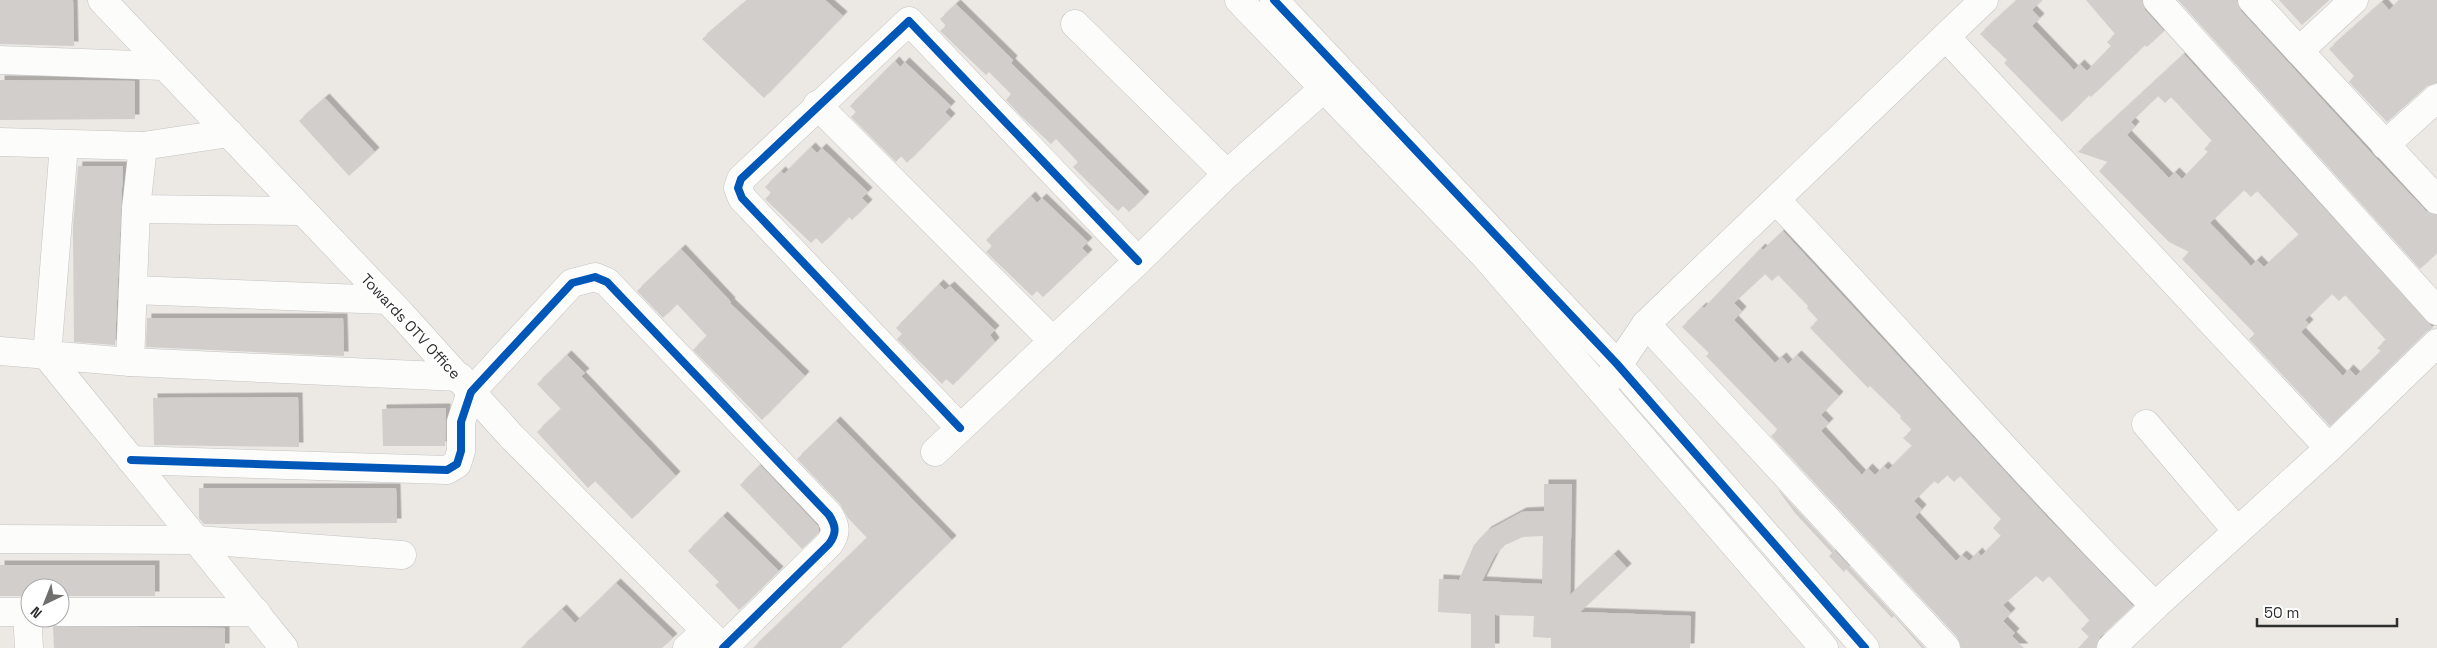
<svg xmlns="http://www.w3.org/2000/svg" width="2437" height="648" viewBox="0 0 2437 648" font-family="'Space Grotesk',sans-serif">
	<style>
		.building { fill: #d1cecb; fill-rule: evenodd; filter: url(#shadow) }
		.lines { fill: none; stroke-linecap: round; stroke-linejoin: round }
		.minor-casing { stroke: #c5c4c5; stroke-width: 29 }
		.minor { stroke: #fcfcfb; stroke-width: 28 }
		.cycleway-casing { stroke: #fff; stroke-width: 11 }
		.cycleway { stroke: #0057b8; stroke-width: 8 }
		.labels { text-anchor: middle; dominant-baseline: central; stroke-width: 4.5; stroke-linejoin: round; paint-order: stroke }
		.street-label { font-size: 15px; fill: #2e2e2e; stroke: #fff }
	</style>
	<defs>
		<filter id="shadow"><feDropShadow dx="4.5" dy="-4.5" stdDeviation="0" flood-color="#0004"/></filter>
	</defs>
	<rect width="100%" height="100%" fill="#ece8e4"/>
	<g class="building">
		<path d="M0 0H73L74 46 0 44Z"/>
		<path d="M748 0H825L843 16 764 98 702 39Z"/>
		<path d="M2017 0H2042L2032 10 2040 18 2032 26 2074 70 2080 64 2087 71 2111 46 2107 42 2115 34 2086 0H2142L2145 10 2164 31 2147 47 2145 45 2091 97 2089 95 2062 122 2004 63 2007 60 1980 34Z"/>
		<path d="M2178 0H2237L2241 11 2374 156 2426 211 2437 215V253L2420 269Z"/>
		<path d="M2279 0H2329L2302 25Z"/>
		<path d="M2400 0H2437V83L2427 86 2387 122 2349 82 2354 76 2329 49 2382 2 2389 10Z"/>
		<path d="M956 4 1013 60 1011 63 1145 196 1129 212 1123 206 1118 211 1089 183 1073 167 1078 162 1056 139 1051 144 1021 116 1006 100 1011 94 989 72 986 75 940 31 946 26 940 19Z"/>
		<path d="M2184 54 2433 328 2426 332 2330 426 2249 339 2255 334 2182 259 2189 252 2169 242 2099 171 2108 162 2078 152ZM2158 96 2165 103 2171 97 2212 141 2204 149 2208 152 2182 179 2175 172 2169 178 2127 135 2135 126 2131 122ZM2244 190 2251 197 2257 191 2299 235 2264 267 2257 260 2251 266 2210 223ZM2332 294 2339 301 2345 295 2386 340 2377 348 2381 351 2356 376 2349 369 2343 376 2301 332 2309 324 2305 320Z"/>
		<path d="M895 61 900 67 905 62 951 106 945 112 951 118 907 163 901 156 896 162 851 117 856 112 850 106Z"/>
		<path d="M0 80 135 81V119L0 120Z"/>
		<path d="M325 98 375 152 349 176 299 121Z"/>
		<path d="M811 147 817 153 822 148 868 192 862 198 868 204 852 220 849 217 822 244 816 238 811 243 765 199 771 193 765 187 781 171 784 174Z"/>
		<path d="M78 166H123L115 345 74 342 73 227Z"/>
		<path d="M1031 196 1037 203 1042 198 1088 242 1082 248 1088 254 1043 297 1037 291 1032 296 986 252 992 246 986 240Z"/>
		<path d="M1783 231 2047 517 2133 606 2100 637 2096 648H2078L2089 637 2081 629 2090 621 2049 576 2043 582 2036 576 2003 605 2011 613 2003 621 2015 633 2012 636 2024 648H1961L1957 637 1771 436 1778 430 1706 356 1709 353 1682 327 1702 307 1704 308 1761 248 1763 250ZM1765 274 1772 281 1778 275 1808 306 1807 308 1818 320 1810 328 1868 388 1870 386 1901 416 1900 418 1912 430 1903 438 1912 446 1888 470 1884 466 1875 475 1868 468 1862 475 1821 431 1829 423 1821 415 1839 396 1797 355 1788 364 1782 357 1775 363 1734 320 1742 311 1734 303ZM1947 475 1954 482 1960 476 2001 519 1993 528 2001 536 1981 556 1978 552 1969 561 1962 555 1956 561 1915 517 1922 509 1914 501 1934 481 1938 484Z"/>
		<path d="M681 249 731 302 730 303 805 376 762 420 693 350 707 336 677 304 663 318 637 291Z"/>
		<path d="M939 284 945 290 950 286 995 330 990 335 995 342 953 385 946 379 942 384 897 339 902 334 896 328Z"/>
		<path d="M147 318H343L344 356 146 347Z"/>
		<path d="M567 355 585 373 581 376 676 476 632 519 595 481 588 488 537 432 561 409 537 384Z"/>
		<path d="M298 397 299 447 154 445 153 398Z"/>
		<path d="M446 408 445 446H383L382 409Z"/>
		<path d="M836 421 952 540 841 648H753L867 538 848 518 840 504 797 459Z"/>
		<path d="M760 465 818 526 819 530 817 534 802 549 740 485Z"/>
		<path d="M1544 484H1572L1570 595 1614 554 1627 568 1580 612 1691 616 1690 648H1551V638L1533 637 1534 616 1495 615V648H1471V614L1438 612 1439 579 1459 580 1474 545 1487 531 1522 512 1544 511ZM1543 536 1542 584 1482 581 1495 555 1503 546 1523 537Z"/>
		<path d="M199 488H396L397 523 204 524 199 518Z"/>
		<path d="M1779 491V490L1925 648H1922L1894 616 1892 618 1846 569 1844 572 1829 556 1832 553 1795 513Z"/>
		<path d="M723 516 779 571 739 610 715 585 719 582 688 551Z"/>
		<path d="M0 565H155V596H60V588H30V596H0Z"/>
		<path d="M616 583 673 638 662 648H521L562 609 575 623Z"/>
		<path d="M53 626 225 628V648H54Z"/>
	</g>
	<g class="lines">
		<g class="minor-casing">
			<g id="minor">
				<path d="M102 0 402 315 511 436 723 648"/>
				<path d="M1239 0 1485 256 1824 648"/>
				<path d="M1274 0 1617 364 1865 648"/>
				<path d="M2157 0 2437 311"/>
				<path d="M2252 0 2437 200"/>
				<path d="M1075 24 1227 174"/>
				<path d="M1946 37 2329 448"/>
				<path d="M2299 51 2354 0"/>
				<path d="M0 60 163 66"/>
				<path d="M817 105 1053 341"/>
				<path d="M0 142 143 146 229 133"/>
				<path d="M64 145 47 356 284 648"/>
				<path d="M2385 145 2437 98"/>
				<path d="M1777 201C1904 335 2024 475 2155 606"/>
				<path d="M136 209 303 211"/>
				<path d="M133 290 387 300"/>
				<path d="M1646 324 1946 648"/>
				<path d="M0 351 130 362 460 377"/>
				<path d="M130 362 136 209 143 146"/>
				<path d="M1608 380 1646 324 1984 0"/>
				<path d="M2146 424 2237 531"/>
				<path d="M960 428 742 198 738 188 741 179 909 21 1138 261"/>
				<path d="M935 452 1138 261 1227 174 1323 89"/>
				<path d="M131 460 447 470 457 464 461 451V422L471 392 572 283 595 277 607 282 829 515C836 526 837 533 829 544L723 648"/>
				<path d="M0 539 198 540 402 555"/>
				<path d="M0 612H30"/>
				<path d="M27 612 29 648"/>
				<path d="M60 612H256"/>
				<path d="M687 648 706 631"/>
				<path d="M2111 648 2155 606 2329 448 2437 343"/>
			</g>
		</g>
		<use href="#minor" class="minor"/>
		<g class="cycleway-casing">
			<g id="cycleway">
				<path d="M1274 0 1617 364 1865 648"/>
				<path d="M960 428 742 198 738 188 741 179 909 21 1138 261"/>
				<path d="M131 460 447 470 457 464 461 451V422L471 392 572 283 595 277 607 282 829 515C836 526 837 533 829 544L723 648"/>
			</g>
		</g>
		<use href="#cycleway" class="cycleway"/>
	</g>
	<g class="labels">
		<g class="street-label">
			<text transform="translate(411 326) rotate(47)">Towards OTV Office</text>
		</g>
	</g>
	<g transform="translate(45 603) rotate(223)"><circle r="24" fill="#ffffff" stroke="#ababab"/>
	<path d="M0-4L9 19L0 12L-9 19Z" fill="#706f6e"/>
	<text y="-8" font-size="14" font-weight="bold" text-anchor="middle" fill="#2e2e2e">N</text>
	</g>
	<path d="M2257 618v8h140v-8" fill="none" stroke="#2e2e2e" stroke-width="2.5"/>
	<text x="2264" y="618" font-size="15" fill="#2e2e2e" stroke="#ffffff" stroke-width="4" paint-order="stroke">50 m</text>
</svg>
